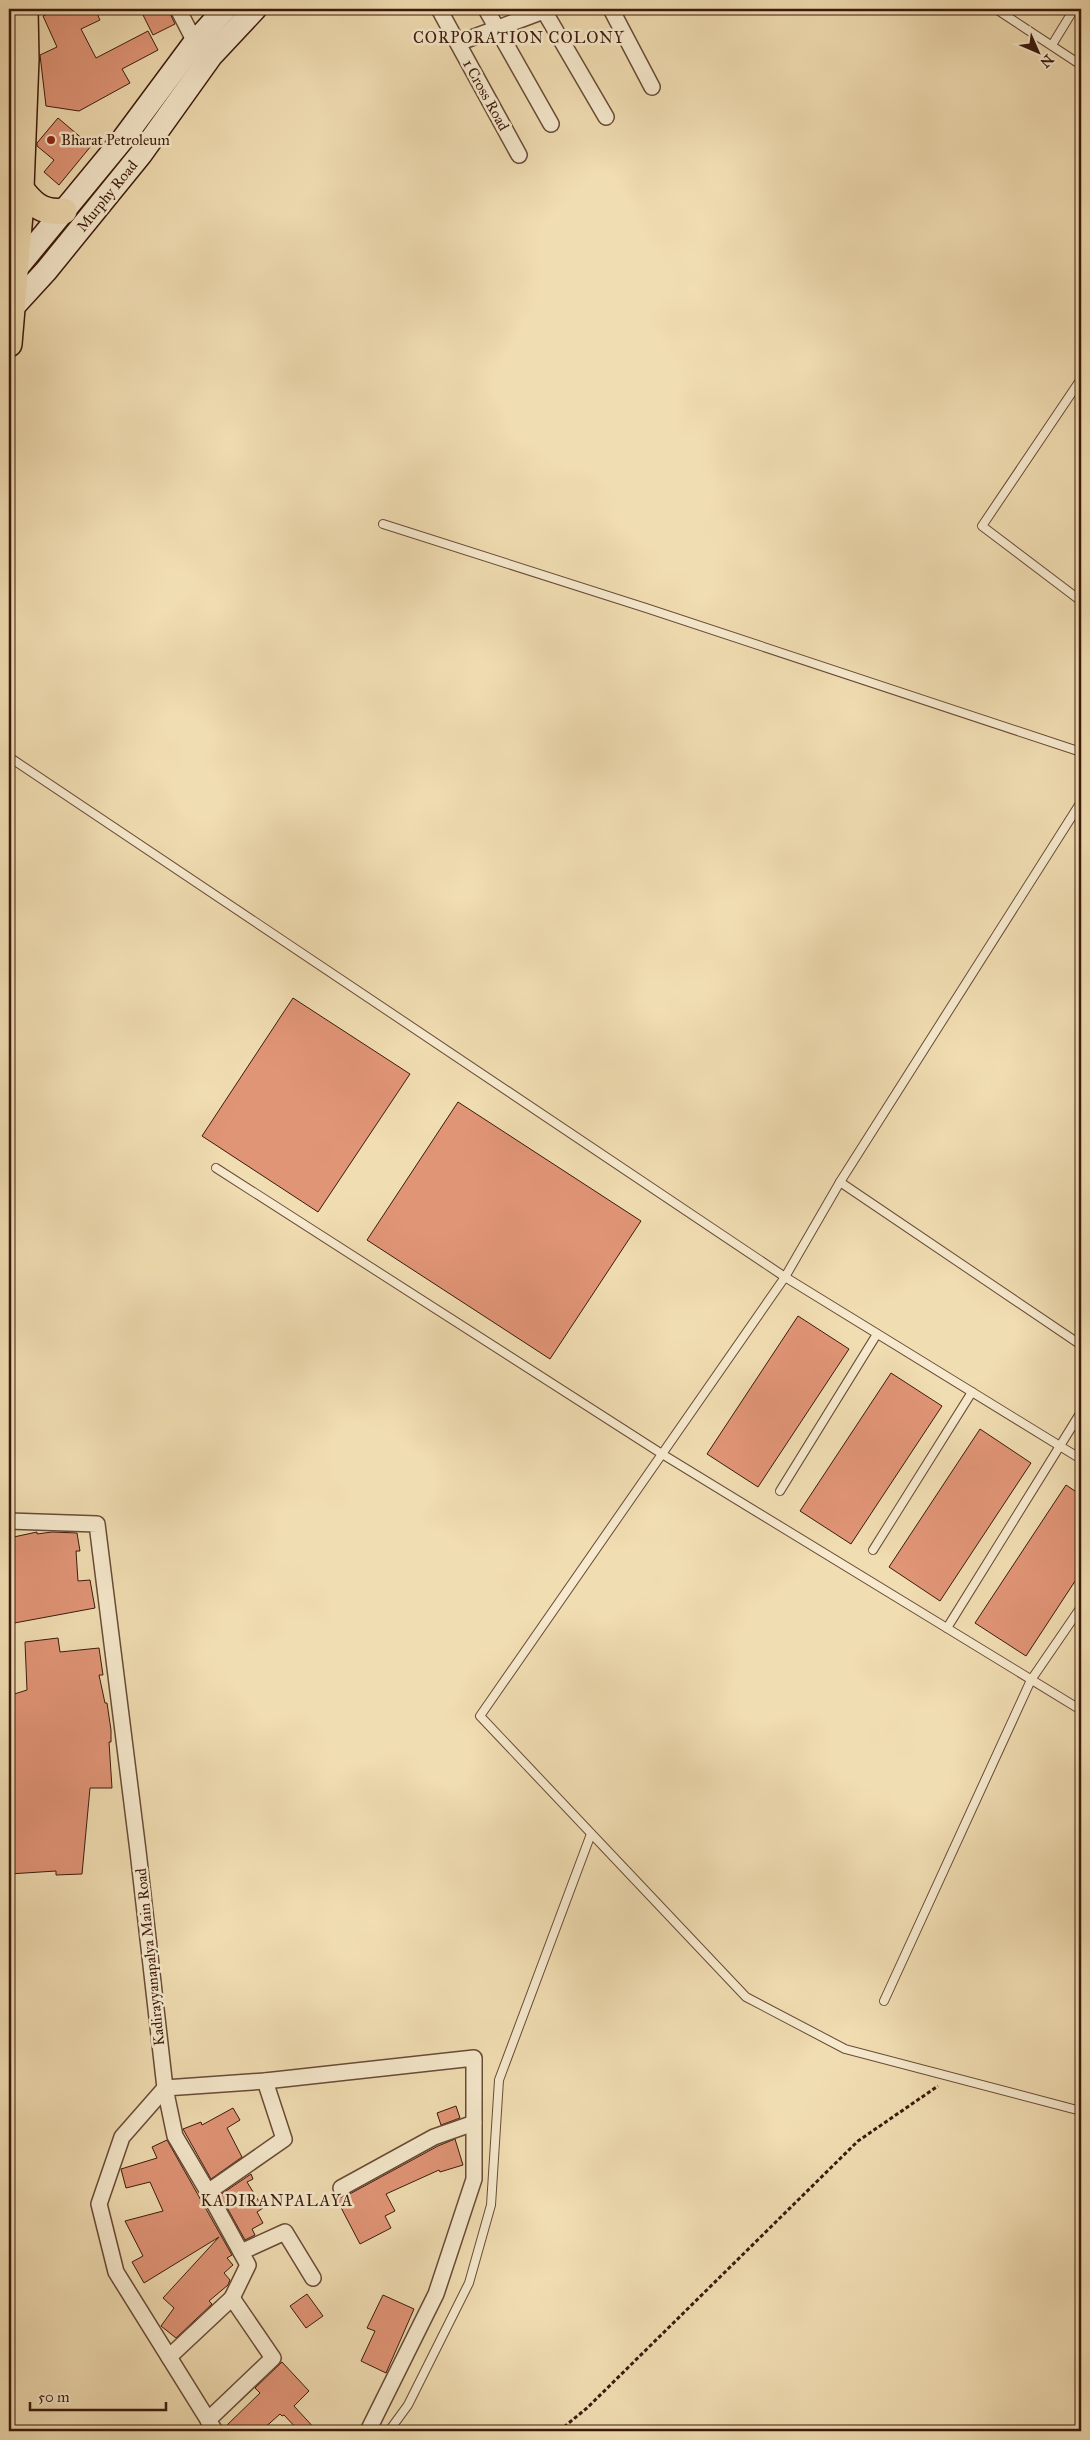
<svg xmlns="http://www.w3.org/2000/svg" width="1090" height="2440" viewBox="0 0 1090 2440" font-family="'IM FELL Great Primer',serif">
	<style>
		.building { fill: #e19577; stroke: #3b1a0c }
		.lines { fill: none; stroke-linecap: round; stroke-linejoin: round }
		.lane-casing { stroke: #684b36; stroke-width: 10 }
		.street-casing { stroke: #684b36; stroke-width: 18 }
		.secondary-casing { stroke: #3b1a0c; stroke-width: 25 }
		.primary-casing { stroke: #3b1a0c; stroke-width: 28 }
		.path { stroke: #3b1a0c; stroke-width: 3; stroke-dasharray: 4 2.5; stroke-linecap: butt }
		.lane { stroke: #f6e9cd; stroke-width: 8 }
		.street { stroke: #f6e9cd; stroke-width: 15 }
		.secondary { stroke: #f6e9cd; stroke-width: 22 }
		.primary { stroke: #f1ddb2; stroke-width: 25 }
		.poi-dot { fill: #8f2418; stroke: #f6e9cd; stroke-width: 2 }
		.labels { text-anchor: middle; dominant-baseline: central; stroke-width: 5; stroke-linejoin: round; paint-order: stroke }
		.street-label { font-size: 15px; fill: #3b1a0c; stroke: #f6e9cd }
		.poi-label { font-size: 15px; fill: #3b1a0c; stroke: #f6e9cd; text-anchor: start }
		.neighbourhood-label { font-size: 16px; letter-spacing: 1px; fill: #3b1a0c; stroke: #f6e9cd }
	</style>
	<rect width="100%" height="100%" fill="#f1ddb2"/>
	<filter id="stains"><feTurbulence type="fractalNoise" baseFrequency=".004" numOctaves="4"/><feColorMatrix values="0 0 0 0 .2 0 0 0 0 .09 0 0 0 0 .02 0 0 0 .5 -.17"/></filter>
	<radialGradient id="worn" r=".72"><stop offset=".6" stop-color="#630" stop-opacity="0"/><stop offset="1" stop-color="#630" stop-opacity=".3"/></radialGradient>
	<g class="building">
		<path d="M58 9H95L100 20 81 29 96 58 148 31 158 50 122 69 130 83 79 111 46 106 40 55 57 47 43 16Z"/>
		<path d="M140 9H168L175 24 153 35Z"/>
		<path d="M58 118 91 146 59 185 44 172 54 160 37 146V143Z"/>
		<path d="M293 998 410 1074 318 1212 202 1136Z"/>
		<path d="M458 1102 641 1221 550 1359 367 1240Z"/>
		<path d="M798 1316 849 1349 758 1487 707 1454Z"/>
		<path d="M891 1373 942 1406 851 1544 800 1511Z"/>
		<path d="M980 1429 1031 1463 940 1601 889 1567Z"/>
		<path d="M1066 1485 1081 1495V1572L1026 1656 975 1623Z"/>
		<path d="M37 1532V1534L52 1532 77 1533 80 1551H76L78 1581 90 1580 95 1608 9 1624V1538Z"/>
		<path d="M58 1638 60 1652 99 1648 103 1675H99L105 1703H107L111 1730V1742H109L112 1788H90L82 1874 56 1875V1871L9 1874V1740H13L11 1695 27 1690 25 1642Z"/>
		<path d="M456 2106 460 2118 441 2125 437 2113Z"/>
		<path d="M233 2108 240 2120 227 2128 242 2157 211 2179 183 2129 201 2122 202 2125Z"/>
		<path d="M455 2139 463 2165 440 2172 439 2170 386 2194 395 2211 385 2216 391 2228 360 2244 336 2198 346 2196 438 2146Z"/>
		<path d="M167 2140 232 2255 227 2258 233 2265 224 2273 230 2280 228 2285 209 2301 212 2304 176 2338 161 2326 174 2308 163 2298 219 2237 144 2283 132 2262 143 2256 125 2221 163 2211 150 2182 126 2188 121 2169 157 2158 152 2147Z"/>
		<path d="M251 2174 253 2179 247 2182 263 2208 257 2212 263 2223 252 2229 255 2235 245 2240 220 2195Z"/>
		<path d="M307 2294 323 2316 306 2328 290 2306Z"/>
		<path d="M383 2295 414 2309 386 2373 361 2361 375 2331 367 2328Z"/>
		<path d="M282 2362 309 2391 294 2406 317 2431H299L284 2415 282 2416 280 2414 261 2431H224V2428L260 2393 255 2388Z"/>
	</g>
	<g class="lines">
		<g class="lane-casing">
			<g id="lane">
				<path d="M996 9 1081 65"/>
				<path d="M1052 45 1074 9"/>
				<path d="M1081 379 982 526 1081 601"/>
				<path d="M383 524 646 608 1081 752"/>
				<path d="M9 757 785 1277 1081 1459"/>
				<path d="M1081 802 840 1182 785 1277 480 1716 746 1997 845 2049 1081 2111"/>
				<path d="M216 1168 662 1454 1081 1710"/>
				<path d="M840 1182 1081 1345"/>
				<path d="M780 1491 877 1334"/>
				<path d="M873 1550 972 1392"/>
				<path d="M947 1628 1081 1412"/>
				<path d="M884 2001 1031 1680 1081 1607"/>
				<path d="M389 2431 408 2405 469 2283 491 2205 499 2080 591 1834"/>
			</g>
		</g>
		<g class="street-casing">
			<g id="street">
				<path d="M178 9 195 42"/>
				<path d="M439 9 519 155"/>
				<path d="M486 9 551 124"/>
				<path d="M543 9 606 117"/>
				<path d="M611 9 652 87"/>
				<path d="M458 43 549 9"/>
				<path d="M9 1521 97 1524 138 1851 165 2088 122 2137 99 2204 116 2272 215 2431"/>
				<path d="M341 2188 434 2137 474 2123"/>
				<path d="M208 2192 175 2136 165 2088 265 2081 474 2058V2179L436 2294 368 2431"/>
				<path d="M241 2252 285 2232 313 2278"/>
				<path d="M169 2357 232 2298 248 2265 208 2192 284 2139 265 2081"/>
				<path d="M208 2420 273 2358 232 2298"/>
			</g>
		</g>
		<g class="secondary-casing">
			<g id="secondary">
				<path d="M9 270H15L123 139 195 42 225 9"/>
				<path d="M9 306 13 307 46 271 141 154 211 56 255 9"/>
			</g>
		</g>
		<g class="primary-casing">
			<g id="primary">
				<path d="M19 186C31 203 42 214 64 211"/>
				<path d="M9 344 20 214 26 59 25 9"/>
			</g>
		</g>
		<path class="path" d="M559 2431 587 2408 858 2141 938 2086"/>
		<use href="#lane" class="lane"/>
		<use href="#street" class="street"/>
		<use href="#secondary" class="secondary"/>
		<use href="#primary" class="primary"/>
	</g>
	<circle class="poi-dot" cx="51" cy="140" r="5"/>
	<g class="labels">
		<g class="street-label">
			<text transform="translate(486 95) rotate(61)">1 Cross Road</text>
			<text transform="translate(107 196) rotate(-51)">Murphy Road</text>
			<text transform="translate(150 1957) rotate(-96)">Kadirayyanapalya Main Road</text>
		</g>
		<g class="poi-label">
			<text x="61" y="140">Bharat Petroleum</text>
		</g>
		<g class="neighbourhood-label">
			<text x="519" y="37">CORPORATION COLONY</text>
			<text x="277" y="2200">KADIRANPALAYA</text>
		</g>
	</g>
	<rect width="1090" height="2440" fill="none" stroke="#f1ddb2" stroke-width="30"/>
	<rect x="10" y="10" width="1070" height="2420" fill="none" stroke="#3b1a0c" stroke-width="2.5"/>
	<rect x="15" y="15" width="1060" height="2410" fill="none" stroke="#3b1a0c"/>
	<g transform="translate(1038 52) rotate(135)" stroke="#f6e9cd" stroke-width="4" paint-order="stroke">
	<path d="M0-4L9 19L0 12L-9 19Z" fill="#3b1a0c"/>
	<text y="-8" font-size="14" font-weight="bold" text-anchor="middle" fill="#3b1a0c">N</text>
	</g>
	<path d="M30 2402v8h136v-8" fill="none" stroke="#3b1a0c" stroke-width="2.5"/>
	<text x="38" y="2402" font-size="15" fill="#3b1a0c" stroke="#f6e9cd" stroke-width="4" paint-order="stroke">50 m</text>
	<rect width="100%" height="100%" filter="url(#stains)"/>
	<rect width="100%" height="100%" fill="url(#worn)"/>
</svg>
